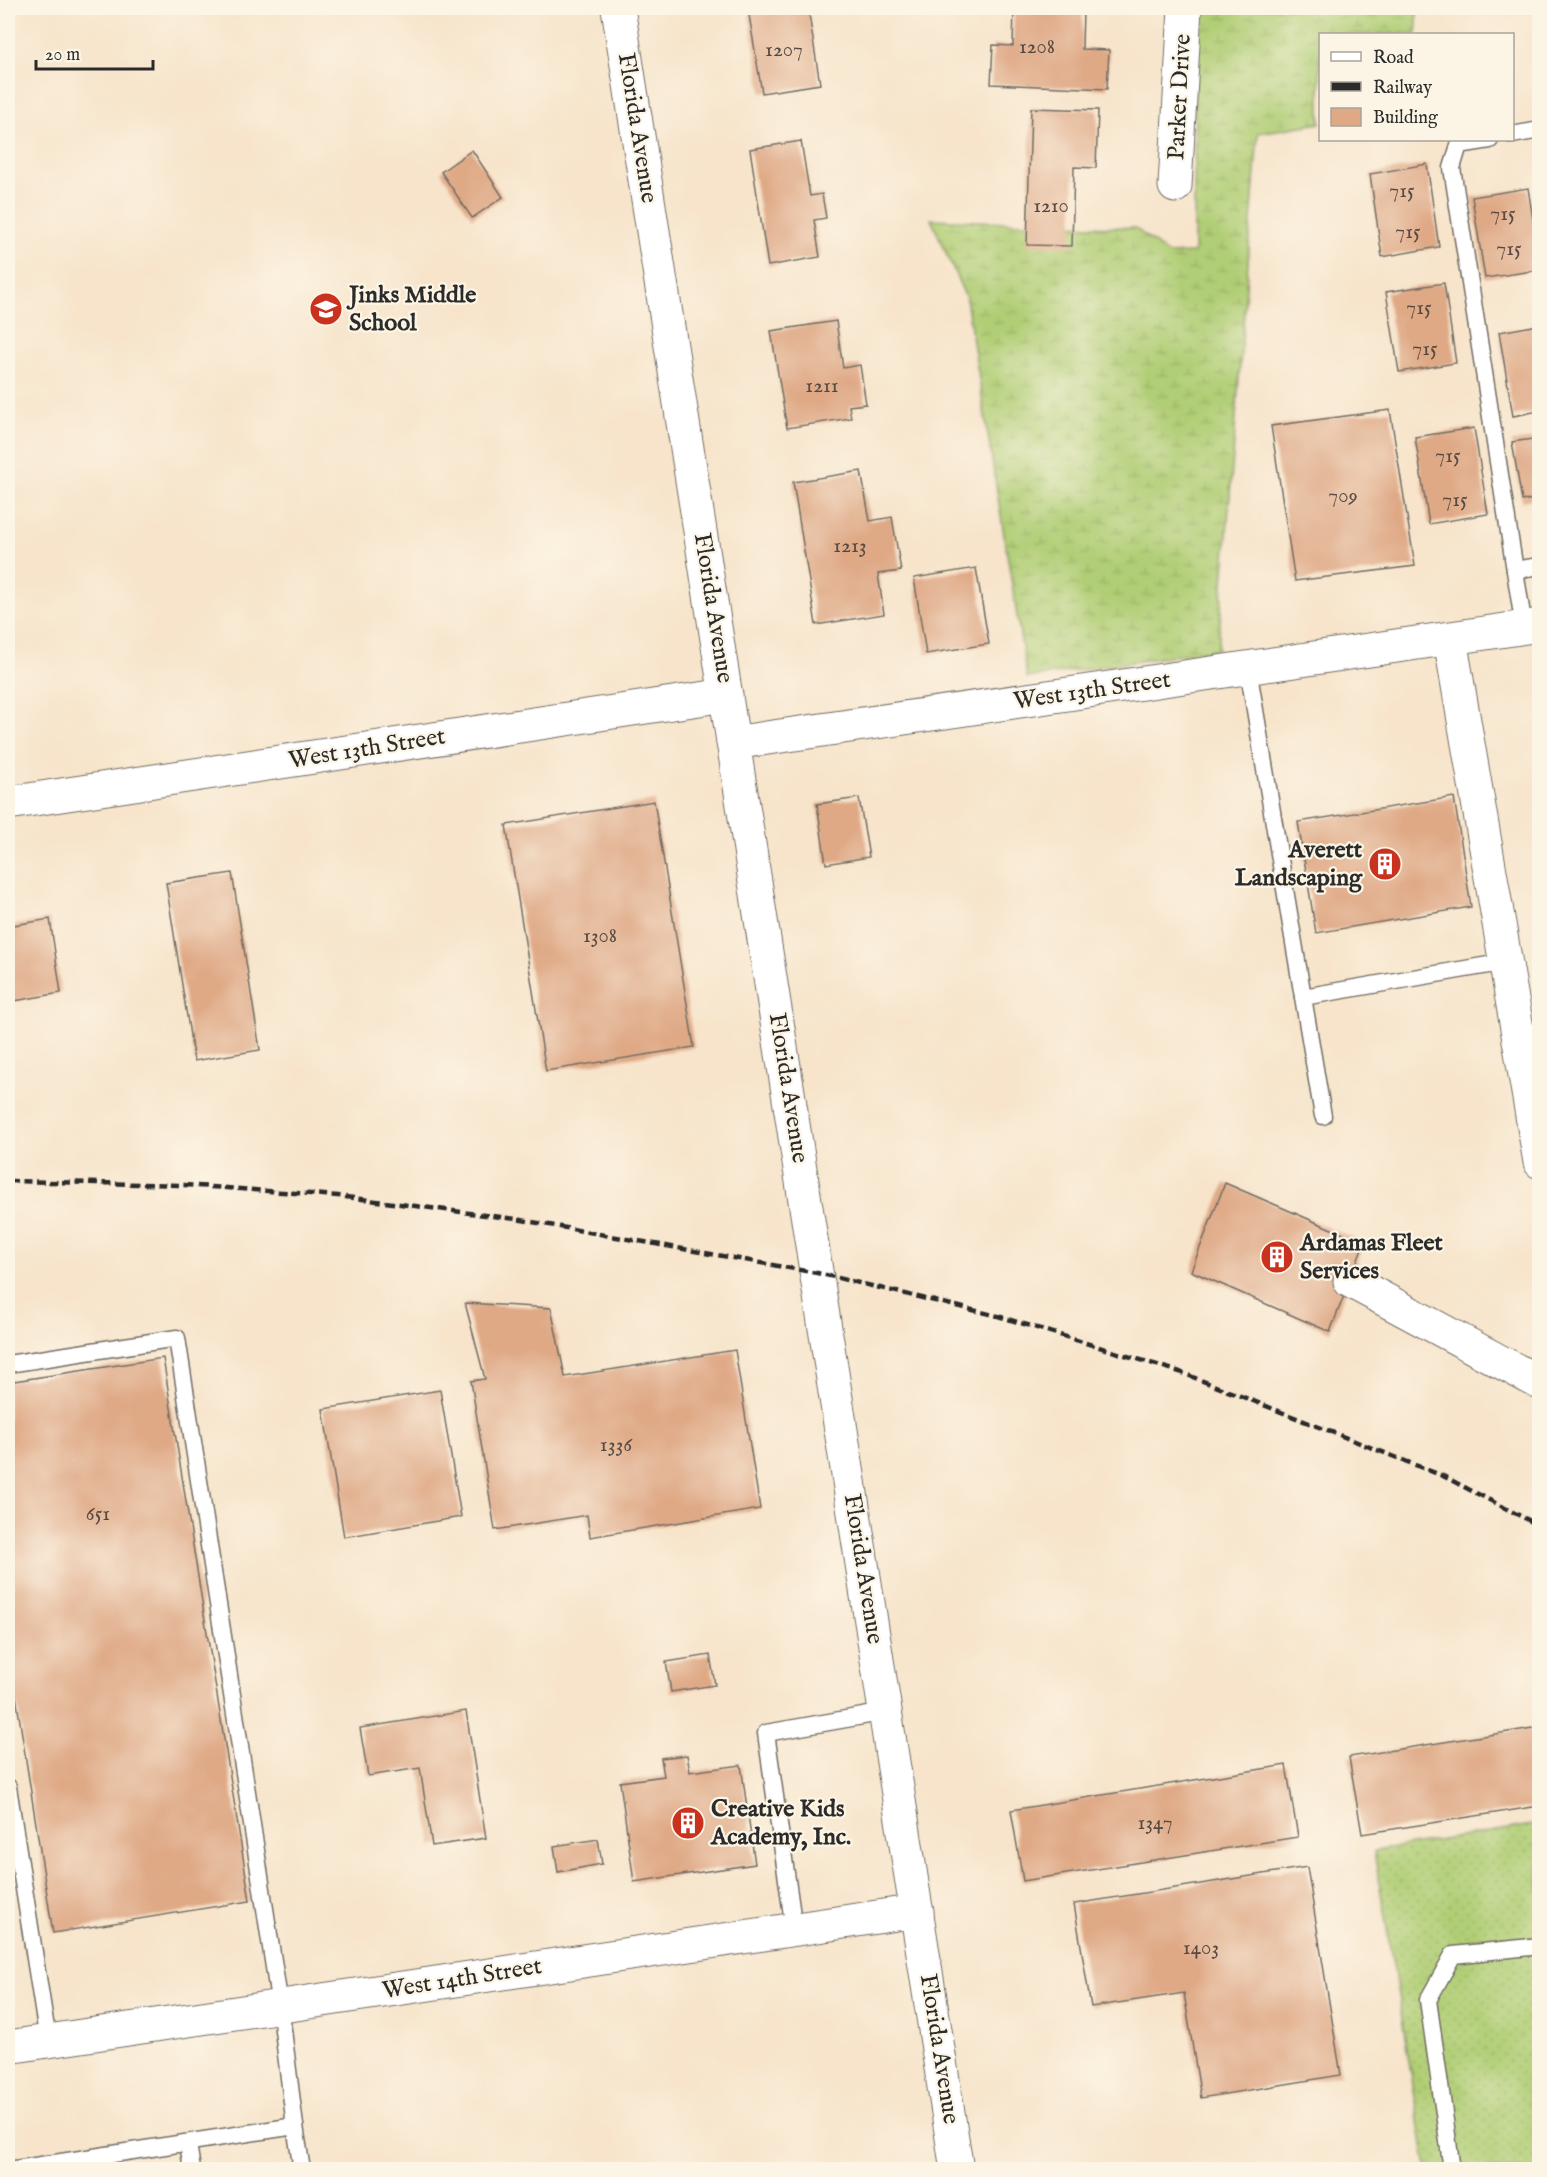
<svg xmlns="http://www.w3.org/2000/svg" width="1547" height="2177" viewBox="0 0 1547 2177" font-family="'IM FELL English',serif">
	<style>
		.grass { fill: url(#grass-dots); stroke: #6e7c50; stroke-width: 1.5 }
		.wetland { fill: url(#wetland-marsh); stroke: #6e7c50; stroke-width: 1.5 }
		.building { fill: #dfa986 }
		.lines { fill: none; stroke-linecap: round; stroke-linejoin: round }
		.lane-casing { stroke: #726c63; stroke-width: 19 }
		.street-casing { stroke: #726c63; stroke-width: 35 }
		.secondary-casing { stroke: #726c63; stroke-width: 35 }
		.lane { stroke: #fff; stroke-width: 16 }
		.street { stroke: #fff; stroke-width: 33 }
		.secondary { stroke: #fff; stroke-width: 33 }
		.rail { stroke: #2b2b2b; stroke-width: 4.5; stroke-dasharray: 9 4.5; stroke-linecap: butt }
		.labels { text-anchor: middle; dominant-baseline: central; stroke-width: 4.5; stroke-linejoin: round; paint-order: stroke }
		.number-label { font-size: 21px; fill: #584a42 }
		.street-label { font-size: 24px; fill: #2b2b2b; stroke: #fcf5e5 }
		.poi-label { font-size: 24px; font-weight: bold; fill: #2b2b2b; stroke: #fcf5e5; text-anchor: start }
	</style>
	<defs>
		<pattern id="grass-dots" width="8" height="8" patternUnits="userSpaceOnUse" patternTransform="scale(1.5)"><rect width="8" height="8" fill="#b0ce75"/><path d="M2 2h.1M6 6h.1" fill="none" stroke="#98b165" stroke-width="1.8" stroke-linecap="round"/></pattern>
		<pattern id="wetland-marsh" width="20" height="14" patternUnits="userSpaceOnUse" patternTransform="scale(1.5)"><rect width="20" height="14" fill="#b0ce75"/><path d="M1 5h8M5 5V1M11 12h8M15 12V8" fill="none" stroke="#98b165"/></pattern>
	</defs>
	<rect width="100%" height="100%" fill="#fcf5e5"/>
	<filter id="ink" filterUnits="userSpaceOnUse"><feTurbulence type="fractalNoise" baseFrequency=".0167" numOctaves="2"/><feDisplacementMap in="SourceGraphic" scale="12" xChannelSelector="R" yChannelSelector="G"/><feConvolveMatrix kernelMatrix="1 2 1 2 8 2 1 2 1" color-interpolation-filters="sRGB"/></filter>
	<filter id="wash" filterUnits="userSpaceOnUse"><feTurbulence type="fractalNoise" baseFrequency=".008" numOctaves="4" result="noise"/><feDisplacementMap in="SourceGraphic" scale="24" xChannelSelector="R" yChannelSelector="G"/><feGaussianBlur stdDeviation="1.35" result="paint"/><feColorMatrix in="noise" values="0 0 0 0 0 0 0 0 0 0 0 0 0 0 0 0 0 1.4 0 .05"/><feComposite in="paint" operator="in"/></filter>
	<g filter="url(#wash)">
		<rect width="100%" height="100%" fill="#f7e4cb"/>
		<path class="grass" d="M1539 1824V2169H1427L1374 1851Z"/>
		<path class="wetland" d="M1199 8H1417V34H1320V123L1258 133 1218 649 1027 678 966 298 931 219 1135 228 1168 254 1194 253 1195 50Z"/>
		<g id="blocks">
			<g class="building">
				<path d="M797 8H808L820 84 762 93 749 15Z"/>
				<path d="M1014 8 1083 9 1082 49 1109 50 1107 89 991 84 993 45 1013 46Z"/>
				<path d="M1031 108 1098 110 1096 168 1074 167 1072 246 1027 245Z"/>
				<path d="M801 141 810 196 822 194 826 218 814 220 820 257 768 266 750 149Z"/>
				<path d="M472 150 503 197 472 218 441 172Z"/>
				<path d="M1427 164 1439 247 1382 257 1370 174Z"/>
				<path d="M1528 188 1539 258V270L1485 278 1472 197Z"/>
				<path d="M1444 283 1456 363 1399 372 1386 292Z"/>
				<path d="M836 321 843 368 860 365 866 404 849 406 851 418 787 428 771 331Z"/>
				<path d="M1539 325V411L1513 416 1499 332Z"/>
				<path d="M1390 410 1415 566 1295 581 1271 426Z"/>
				<path d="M1474 428 1488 514 1429 524 1415 437Z"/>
				<path d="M1539 438V498L1522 501 1512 442Z"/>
				<path d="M861 471 870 521 892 517 901 571 878 574 884 614 816 625 793 482Z"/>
				<path d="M976 568 989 644 926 654 914 578Z"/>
				<path d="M1454 797 1471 907 1316 933 1298 822Z"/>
				<path d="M859 798 869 857 826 864 817 804Z"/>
				<path d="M654 801 694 1047 546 1071 506 825Z"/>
				<path d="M232 873 260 1050 194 1061 166 883Z"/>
				<path d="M50 919 61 993 8 1002V926Z"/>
				<path d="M1225 1183 1364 1243 1330 1332 1191 1271Z"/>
				<path d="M465 1303 551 1308 565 1377 735 1350 760 1509 590 1537 587 1515 495 1530 471 1381 485 1379Z"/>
				<path d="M163 1358 250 1901 53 1933 8 1645V1382Z"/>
				<path d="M440 1390 461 1517 344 1537 323 1409Z"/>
				<path d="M710 1655 715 1685 671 1692 666 1662Z"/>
				<path d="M466 1711 486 1838 432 1846 420 1768 368 1776 360 1728Z"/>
				<path d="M1539 1727V1806L1362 1834 1349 1757Z"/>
				<path d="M687 1755 690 1772 741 1765 755 1864 634 1882 620 1782 664 1776 661 1758Z"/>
				<path d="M1286 1765 1298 1837 1023 1881 1011 1810Z"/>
				<path d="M598 1839 602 1864 558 1872 554 1846Z"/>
				<path d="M1307 1867 1341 2075 1201 2098 1184 1993 1091 2007 1074 1904Z"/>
			</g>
		</g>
	</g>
	<g filter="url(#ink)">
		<use href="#blocks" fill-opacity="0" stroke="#726c63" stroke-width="1.5"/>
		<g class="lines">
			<g class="lane-casing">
				<g id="lane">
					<path d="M1512 135 1540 130"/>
					<path d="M1490 140 1459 145 1452 168 1524 628"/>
					<path d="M1515 570 1540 566"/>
					<path d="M1248 668 1303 997 1506 962"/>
					<path d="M1303 997 1323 1116"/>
					<path d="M8 1364 177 1338 280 2006 295 2126"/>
					<path d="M8 1787 48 2041"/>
					<path d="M794 1929 766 1733 886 1712"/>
					<path d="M188 2143 192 2170"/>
					<path d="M9 2170 295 2126 302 2170"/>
					<path d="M1452 2170 1428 2000 1453 1955 1540 1946"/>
				</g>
			</g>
			<g class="street-casing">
				<g id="street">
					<path d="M1175 186 1185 8"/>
					<path d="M1450 639 1540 1162"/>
					<path d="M733 743 1540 625"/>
					<path d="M8 803 726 695"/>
					<path d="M1350 1281 1540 1383"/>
					<path d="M8 2047 917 1911"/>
				</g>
			</g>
			<g class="secondary-casing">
				<path id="secondary" d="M618 8 957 2170"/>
			</g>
			<use href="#lane" class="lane"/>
			<use href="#street" class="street"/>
			<use href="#secondary" class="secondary"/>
			<path class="rail" d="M8 1181 184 1185 338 1196 516 1219 817 1273 998 1316 1180 1372 1443 1476 1540 1526"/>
		</g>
	</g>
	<defs>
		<g id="school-disc" transform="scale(1.725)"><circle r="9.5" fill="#c8321e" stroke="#fcf5e5"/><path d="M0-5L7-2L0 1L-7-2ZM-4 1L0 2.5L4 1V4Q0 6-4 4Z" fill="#fff"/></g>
		<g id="building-disc" transform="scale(1.725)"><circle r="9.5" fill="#c8321e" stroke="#fcf5e5"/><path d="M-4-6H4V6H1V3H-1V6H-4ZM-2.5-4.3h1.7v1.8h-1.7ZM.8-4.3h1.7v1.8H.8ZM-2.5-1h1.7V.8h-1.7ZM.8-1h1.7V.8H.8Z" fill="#fff"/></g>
	</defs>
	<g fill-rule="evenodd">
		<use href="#school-disc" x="326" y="309"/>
		<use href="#building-disc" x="1385" y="864"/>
		<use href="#building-disc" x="1277" y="1257"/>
		<use href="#building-disc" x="688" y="1823"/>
	</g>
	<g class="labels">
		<g class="number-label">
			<text x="1037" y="47">1208</text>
			<text x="784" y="50">1207</text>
			<text x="1402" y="191">715</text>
			<text x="1051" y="206">1210</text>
			<text x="1503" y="214">715</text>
			<text x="1408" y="232">715</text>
			<text x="1509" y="249">715</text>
			<text x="1419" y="308">715</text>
			<text x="1425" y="349">715</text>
			<text x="822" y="386">1211</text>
			<text x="1448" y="456">715</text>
			<text x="1343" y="496">709</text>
			<text x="1455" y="500">715</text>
			<text x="850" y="546">1213</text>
			<text x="600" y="936">1308</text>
			<text x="616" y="1445">1336</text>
			<text x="98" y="1514">651</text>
			<text x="1155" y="1823">1347</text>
			<text x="1201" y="1948">1403</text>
		</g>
		<g class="street-label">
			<text transform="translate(1180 97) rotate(-87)">Parker Drive</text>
			<text transform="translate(637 128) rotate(81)">Florida Avenue</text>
			<text transform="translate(713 608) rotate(81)">Florida Avenue</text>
			<text transform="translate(1092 691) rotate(-8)">West 13th Street</text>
			<text transform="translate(367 749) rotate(-9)">West 13th Street</text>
			<text transform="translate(788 1088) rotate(81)">Florida Avenue</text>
			<text transform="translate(863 1569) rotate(81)">Florida Avenue</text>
			<text transform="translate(462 1979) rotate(-9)">West 14th Street</text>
			<text transform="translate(939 2049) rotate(81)">Florida Avenue</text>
		</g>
		<g class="poi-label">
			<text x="349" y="295">Jinks Middle<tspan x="349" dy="28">School</tspan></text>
			<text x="1362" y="850" text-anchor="end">Averett<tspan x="1362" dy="28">Landscaping</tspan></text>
			<text x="1300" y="1243">Ardamas Fleet<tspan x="1300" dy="28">Services</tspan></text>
			<text x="711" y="1809">Creative Kids<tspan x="711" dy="28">Academy, Inc.</tspan></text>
		</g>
	</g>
	<rect width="1547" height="2177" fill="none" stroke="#fcf5e5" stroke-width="30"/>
	<rect x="1319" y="33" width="195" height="108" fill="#fcf5e5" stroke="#a8a49b" stroke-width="1.5"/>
	<rect x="1331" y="52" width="30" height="9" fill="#ffffff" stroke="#a8a49b" stroke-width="1.5"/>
	<text x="1373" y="63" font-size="18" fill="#2b2b2b">Road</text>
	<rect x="1331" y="82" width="30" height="9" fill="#2b2b2b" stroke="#a8a49b" stroke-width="1.5"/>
	<text x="1373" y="93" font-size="18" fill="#2b2b2b">Railway</text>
	<rect x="1331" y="108" width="30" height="18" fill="#dfa986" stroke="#a8a49b" stroke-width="1.5"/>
	<text x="1373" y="123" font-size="18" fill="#2b2b2b">Building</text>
	<path d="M36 60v9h117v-9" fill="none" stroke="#2b2b2b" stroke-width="3"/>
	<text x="45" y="60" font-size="18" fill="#2b2b2b" stroke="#fcf5e5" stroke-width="4.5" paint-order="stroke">20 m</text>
</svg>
